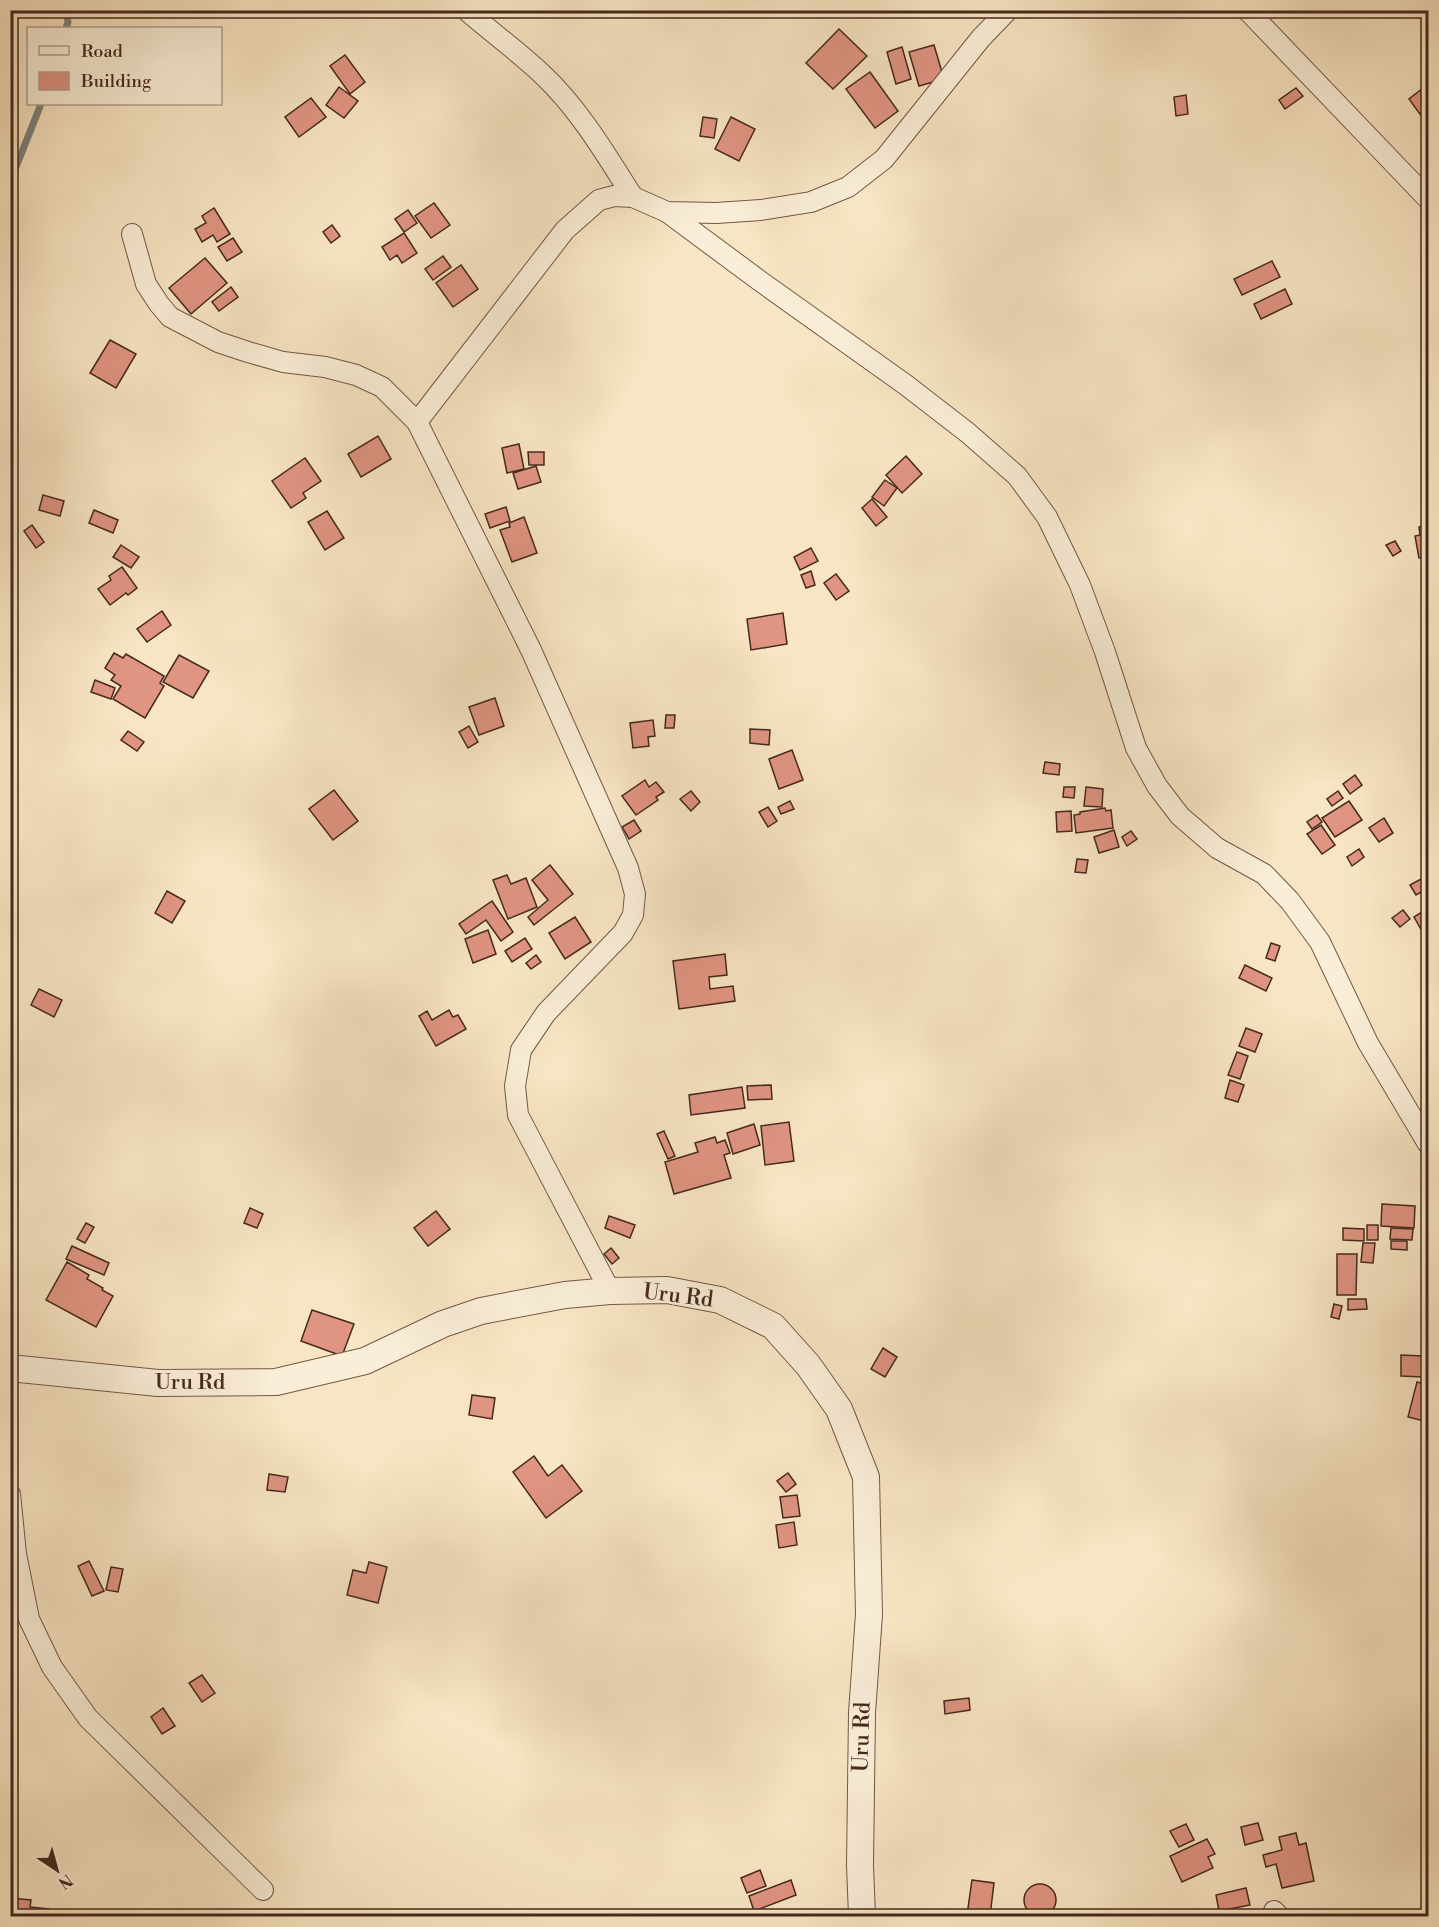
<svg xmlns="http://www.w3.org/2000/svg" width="1439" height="1927" viewBox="0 0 1439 1927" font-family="'Libre Bodoni',serif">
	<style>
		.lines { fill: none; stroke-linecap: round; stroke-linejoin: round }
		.stream { stroke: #7c827c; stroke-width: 7 }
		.building { fill: #e09482; stroke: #45291d; stroke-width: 1.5 }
		.minor-casing { stroke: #725846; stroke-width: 22 }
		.tertiary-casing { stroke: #725846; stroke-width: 28 }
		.minor { stroke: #faeed8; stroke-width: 20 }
		.tertiary { stroke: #faeed8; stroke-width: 26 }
		.labels { text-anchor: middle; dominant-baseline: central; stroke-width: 4.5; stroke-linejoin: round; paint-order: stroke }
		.street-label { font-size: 22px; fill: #45291d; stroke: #faeed8 }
	</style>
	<rect width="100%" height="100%" fill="#f8e5c3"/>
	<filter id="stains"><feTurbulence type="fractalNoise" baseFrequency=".00333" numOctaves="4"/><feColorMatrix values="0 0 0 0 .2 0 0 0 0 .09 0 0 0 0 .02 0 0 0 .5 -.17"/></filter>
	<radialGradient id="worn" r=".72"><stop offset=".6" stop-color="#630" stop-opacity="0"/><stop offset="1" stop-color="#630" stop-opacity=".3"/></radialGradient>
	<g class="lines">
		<g class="stream">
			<path d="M66 10 68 22 66 28"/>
			<path d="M10 182 41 104"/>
		</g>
	</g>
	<g class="building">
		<path d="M839 29 867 56 833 89 806 63Z"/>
		<path d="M934 45 944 79 919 86 909 52Z"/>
		<path d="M902 47 911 79 896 84 887 52Z"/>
		<path d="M345 55 365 82 350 94 330 66Z"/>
		<path d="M870 72 898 111 875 128 846 89Z"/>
		<path d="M339 87 358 101 344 118 326 105Z"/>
		<path d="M1296 88 1303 96 1285 109 1279 100Z"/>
		<path d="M1423 88 1428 95V112L1422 117 1409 99Z"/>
		<path d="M1186 95 1188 114 1176 116 1174 97Z"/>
		<path d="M311 98 326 117 299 137 285 117Z"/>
		<path d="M703 117 717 119 714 138 700 136Z"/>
		<path d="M731 117 755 129 739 161 715 149Z"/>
		<path d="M434 203 450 225 431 238 415 216Z"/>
		<path d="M214 208 230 234 217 242 213 235 202 242 195 229 206 223 202 216Z"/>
		<path d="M408 210 417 223 404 232 395 219Z"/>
		<path d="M332 225 340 236 331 243 323 232Z"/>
		<path d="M404 233 417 253 402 263 397 255 390 260 382 247Z"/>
		<path d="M233 238 242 252 227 261 218 247Z"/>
		<path d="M443 256 451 267 433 280 425 269Z"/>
		<path d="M205 258 227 283 191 314 169 288Z"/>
		<path d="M1272 261 1280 277 1242 295 1234 279Z"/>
		<path d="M461 265 478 289 453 307 436 283Z"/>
		<path d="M231 287 238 297 219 311 212 302Z"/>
		<path d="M1285 289 1292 304 1261 319 1254 304Z"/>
		<path d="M110 340 136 354 116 388 90 373Z"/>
		<path d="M378 436 391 459 361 477 348 454Z"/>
		<path d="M519 444 524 469 507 473 502 448Z"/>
		<path d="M528 452H544V465H529Z"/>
		<path d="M906 456 922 474 902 493 886 475Z"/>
		<path d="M305 458 321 481 303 493 306 498 291 508 272 481Z"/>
		<path d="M536 466 541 482 518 489 513 473Z"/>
		<path d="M885 480 897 488 884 506 872 497Z"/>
		<path d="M43 495 64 501 60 516 39 510Z"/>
		<path d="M872 499 887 517 876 526 862 508Z"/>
		<path d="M506 507 510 521 490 528 485 514Z"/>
		<path d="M94 510 118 520 113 533 89 523Z"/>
		<path d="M327 511 344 538 325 550 308 522Z"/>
		<path d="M524 517 537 553 512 562 500 530 510 527 509 523Z"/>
		<path d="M32 525 44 542 36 548 24 531Z"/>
		<path d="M1428 525V562H1426V557L1419 558 1415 536 1420 535 1419 527Z"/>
		<path d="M1395 541 1401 551 1393 556 1386 545Z"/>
		<path d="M121 545 139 557 131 568 113 557Z"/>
		<path d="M811 548 818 561 800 570 794 557Z"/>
		<path d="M122 567 137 588 128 595 126 593 110 605 98 589 111 580 109 576Z"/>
		<path d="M811 571 815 585 806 588 801 575Z"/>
		<path d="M836 574 849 591 836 600 824 583Z"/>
		<path d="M162 611 171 625 147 642 137 629Z"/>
		<path d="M783 613 787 644 751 650 747 619Z"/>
		<path d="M114 653 123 658 126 654 164 676 160 683 164 686 145 718 113 699 121 686 111 680 115 675 105 668Z"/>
		<path d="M179 655 209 671 193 698 163 682Z"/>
		<path d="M95 680 115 688 111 699 91 692Z"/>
		<path d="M495 698 504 726 479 735 469 707Z"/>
		<path d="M666 715H675L674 728H665Z"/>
		<path d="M653 720 655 736 648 737 649 746 633 748 630 723Z"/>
		<path d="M469 726 478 742 468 748 459 732Z"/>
		<path d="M750 729 770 730 769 745 750 743Z"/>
		<path d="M128 731 144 742 137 751 121 740Z"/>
		<path d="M792 750 803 780 779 789 769 759Z"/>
		<path d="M1045 762 1060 764 1059 775 1043 773Z"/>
		<path d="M1355 775 1362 785 1350 794 1343 784Z"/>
		<path d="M645 780 649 787 656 782 664 792 656 797 658 800 636 815 622 796Z"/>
		<path d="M1064 787H1075L1074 798 1063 797Z"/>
		<path d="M1086 787 1103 789 1102 807 1084 806Z"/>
		<path d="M334 790 358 821 333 840 309 809Z"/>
		<path d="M691 791 700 802 691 811 680 799Z"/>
		<path d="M1338 791 1343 798 1332 806 1327 799Z"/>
		<path d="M790 801 794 809 781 814 778 807Z"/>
		<path d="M1349 801 1362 820 1335 837 1322 818Z"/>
		<path d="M768 807 777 821 768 827 759 812Z"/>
		<path d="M1105 808 1106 811 1111 810 1113 828 1076 833 1074 815 1080 814V812Z"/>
		<path d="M1071 811 1072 831 1057 832 1056 812Z"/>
		<path d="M1317 815 1322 822 1312 829 1307 822Z"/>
		<path d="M1384 818 1393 833 1379 842 1369 828Z"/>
		<path d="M634 820 641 831 629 839 622 827Z"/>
		<path d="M1321 825 1335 845 1322 854 1307 834Z"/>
		<path d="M1114 830 1119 847 1099 853 1094 837Z"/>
		<path d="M1131 831 1137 839 1127 846 1122 837Z"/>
		<path d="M1359 849 1364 857 1352 866 1347 857Z"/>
		<path d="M1077 859 1088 860 1086 873 1075 872Z"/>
		<path d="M550 865 573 894 534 925 528 917 548 900 532 880Z"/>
		<path d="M507 875 511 884 526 878 537 907 508 919 493 880Z"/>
		<path d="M1421 879 1427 889 1416 895 1410 885Z"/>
		<path d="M167 891 185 901 172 923 155 913Z"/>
		<path d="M492 901 513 932 501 941 486 920 466 934 459 924Z"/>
		<path d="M1428 908V936L1426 938 1414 917Z"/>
		<path d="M1403 910 1410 919 1400 927 1392 918Z"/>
		<path d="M575 917 591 942 565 959 549 933Z"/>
		<path d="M488 930 496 954 473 963 465 939Z"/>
		<path d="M525 938 532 949 512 962 505 951Z"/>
		<path d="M1271 943 1280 946 1275 961 1266 958Z"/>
		<path d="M725 954 727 975 709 977 710 989 733 986 735 1001 679 1009 673 961Z"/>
		<path d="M536 955 541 962 531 969 526 963Z"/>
		<path d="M1245 965 1272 978 1266 991 1239 978Z"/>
		<path d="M39 989 62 1000 54 1017 31 1005Z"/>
		<path d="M449 1010 453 1017 458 1015 466 1029 436 1046 419 1016 427 1011 432 1020Z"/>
		<path d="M1246 1028 1262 1034 1255 1052 1239 1046Z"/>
		<path d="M1237 1052 1248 1056 1240 1079 1228 1075Z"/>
		<path d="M1230 1080 1244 1085 1238 1102 1225 1098Z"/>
		<path d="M771 1085 772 1099 748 1100 747 1086Z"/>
		<path d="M742 1087 745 1108 691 1115 689 1095Z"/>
		<path d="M789 1122 794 1161 765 1165 761 1126Z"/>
		<path d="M754 1124 760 1145 733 1154 727 1133Z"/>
		<path d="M664 1131 675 1156 668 1159 657 1134Z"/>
		<path d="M715 1137 717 1143 725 1140 730 1153 724 1155 731 1178 674 1194 665 1162 698 1152 695 1143Z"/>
		<path d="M1382 1204 1415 1206 1414 1228 1381 1226Z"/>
		<path d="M250 1208 263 1214 257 1228 244 1223Z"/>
		<path d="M436 1211 450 1229 428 1246 414 1228Z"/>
		<path d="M609 1216 635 1225 630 1238 605 1228Z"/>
		<path d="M86 1223 94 1227 85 1243 77 1239Z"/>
		<rect x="1367" y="1225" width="11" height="15"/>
		<path d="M1343 1228 1364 1229V1241L1343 1240Z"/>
		<path d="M1391 1228 1413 1229 1412 1240 1390 1239Z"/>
		<path d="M1391 1241H1407V1250L1391 1249Z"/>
		<path d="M1363 1243H1375L1373 1263 1361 1262Z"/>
		<path d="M72 1246 109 1263 104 1275 66 1259Z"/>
		<path d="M611 1248 619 1258 612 1264 604 1254Z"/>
		<path d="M1337 1254H1357L1356 1295H1337Z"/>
		<path d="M67 1262 89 1275 87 1279 103 1288 102 1290 113 1296 96 1327 46 1300Z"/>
		<path d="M1348 1299H1366L1367 1309 1348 1310Z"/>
		<path d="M1334 1304 1342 1306 1339 1319 1331 1317Z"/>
		<path d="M312 1310 354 1324 342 1356 301 1341Z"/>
		<path d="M883 1348 897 1357 885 1377 871 1369Z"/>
		<path d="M1401 1355 1423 1356V1377L1401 1376Z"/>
		<path d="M1417 1382 1428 1385V1422L1408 1417Z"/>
		<path d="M472 1395 495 1398 492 1419 469 1415Z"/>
		<path d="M534 1456 548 1476 562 1465 582 1491 546 1518 513 1472Z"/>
		<path d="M788 1473 796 1484 786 1492 777 1481Z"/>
		<path d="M269 1474 288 1477 285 1492 267 1490Z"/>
		<path d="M797 1495 800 1516 783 1518 780 1497Z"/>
		<path d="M794 1522 797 1545 779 1548 776 1525Z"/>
		<path d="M89 1561 104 1591 92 1596 78 1566Z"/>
		<path d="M369 1562 387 1567 378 1603 347 1595 353 1570 366 1573Z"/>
		<path d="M111 1567 123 1569 118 1592 106 1590Z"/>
		<path d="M202 1675 215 1693 202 1702 189 1683Z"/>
		<path d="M969 1698 970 1710 945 1714 944 1701Z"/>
		<path d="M163 1708 175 1726 162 1734 151 1717Z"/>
		<path d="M1258 1823 1263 1840 1245 1845 1241 1827Z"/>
		<path d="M1186 1824 1194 1840 1179 1847 1170 1831Z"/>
		<path d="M1296 1833 1299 1845 1306 1843 1314 1881 1282 1888 1276 1864 1266 1867 1263 1855 1282 1850 1279 1837Z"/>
		<path d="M1207 1839 1215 1854 1208 1857 1213 1868 1182 1882 1170 1856Z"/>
		<path d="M760 1870 766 1886 747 1893 741 1878Z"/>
		<path d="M791 1880 796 1895 754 1911 749 1896Z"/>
		<path d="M972 1880 994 1883 990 1916 967 1915Z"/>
		<circle cx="1040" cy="1900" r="16"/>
		<path d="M1246 1888 1250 1905 1219 1911 1216 1895Z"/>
		<path d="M10 1898 31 1900 30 1907 49 1909 48 1916H10Z"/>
	</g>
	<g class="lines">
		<g class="minor-casing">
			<g id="minor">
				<path d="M466 10C491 32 519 52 543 75 580 110 606 155 633 197"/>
				<path d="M1247 10 1428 199"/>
				<path d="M667 212 760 281 906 385 968 433 1017 476 1047 517 1080 585 1105 652 1136 748 1157 786 1180 816 1217 848 1264 874 1290 901 1320 942 1368 1043 1428 1144"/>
				<path d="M132 234 146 284 159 304 170 317 218 342 248 352 283 362 325 367 356 375 382 387 417 422 531 650 628 868 635 894 633 915 623 933 546 1013 521 1050 515 1086 518 1115 610 1291"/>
				<path d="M417 422 565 230 599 200 614 196 633 197 667 212 716 213 761 210 811 202 848 187 884 159 981 38 1008 10"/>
				<path d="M10 1494 16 1554 29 1619 52 1667 88 1718 263 1890"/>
				<path d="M1274 1911 1279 1916"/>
			</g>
		</g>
		<g class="tertiary-casing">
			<path id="tertiary" d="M10 1368 158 1383 276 1382 365 1361 443 1324 481 1311 565 1295 610 1291 667 1290 720 1300 773 1326 808 1365 839 1409 866 1477 869 1614 862 1713 860 1865 862 1916"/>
		</g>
		<use href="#minor" class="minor"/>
		<use href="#tertiary" class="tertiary"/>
	</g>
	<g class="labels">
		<g class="street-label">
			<text transform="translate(678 1296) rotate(7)">Uru Rd</text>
			<text x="190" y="1382">Uru Rd</text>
			<text transform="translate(862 1737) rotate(-88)">Uru Rd</text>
		</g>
	</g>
	<rect width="1439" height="1927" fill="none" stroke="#f8e5c3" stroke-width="36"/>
	<rect x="12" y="12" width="1415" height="1903" fill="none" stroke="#45291d" stroke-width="3"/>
	<rect x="18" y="18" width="1403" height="1891" fill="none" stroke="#45291d" stroke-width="1.5"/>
	<rect x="27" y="27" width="195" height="78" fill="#faeed8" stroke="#b29f8d" stroke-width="1.5"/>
	<rect x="39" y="46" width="30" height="9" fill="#faeed8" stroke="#b29f8d" stroke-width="1.5"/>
	<text x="81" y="57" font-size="18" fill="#45291d">Road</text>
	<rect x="39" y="72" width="30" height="18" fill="#e09482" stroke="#b29f8d" stroke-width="1.5"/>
	<text x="81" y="87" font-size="18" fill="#45291d">Building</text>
	<g transform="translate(57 1870) rotate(144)" stroke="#faeed8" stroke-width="4.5" paint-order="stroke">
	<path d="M0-4.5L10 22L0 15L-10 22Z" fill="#45291d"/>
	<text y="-9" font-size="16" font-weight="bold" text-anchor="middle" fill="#45291d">N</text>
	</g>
	<rect width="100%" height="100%" filter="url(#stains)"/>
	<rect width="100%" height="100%" fill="url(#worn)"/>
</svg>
